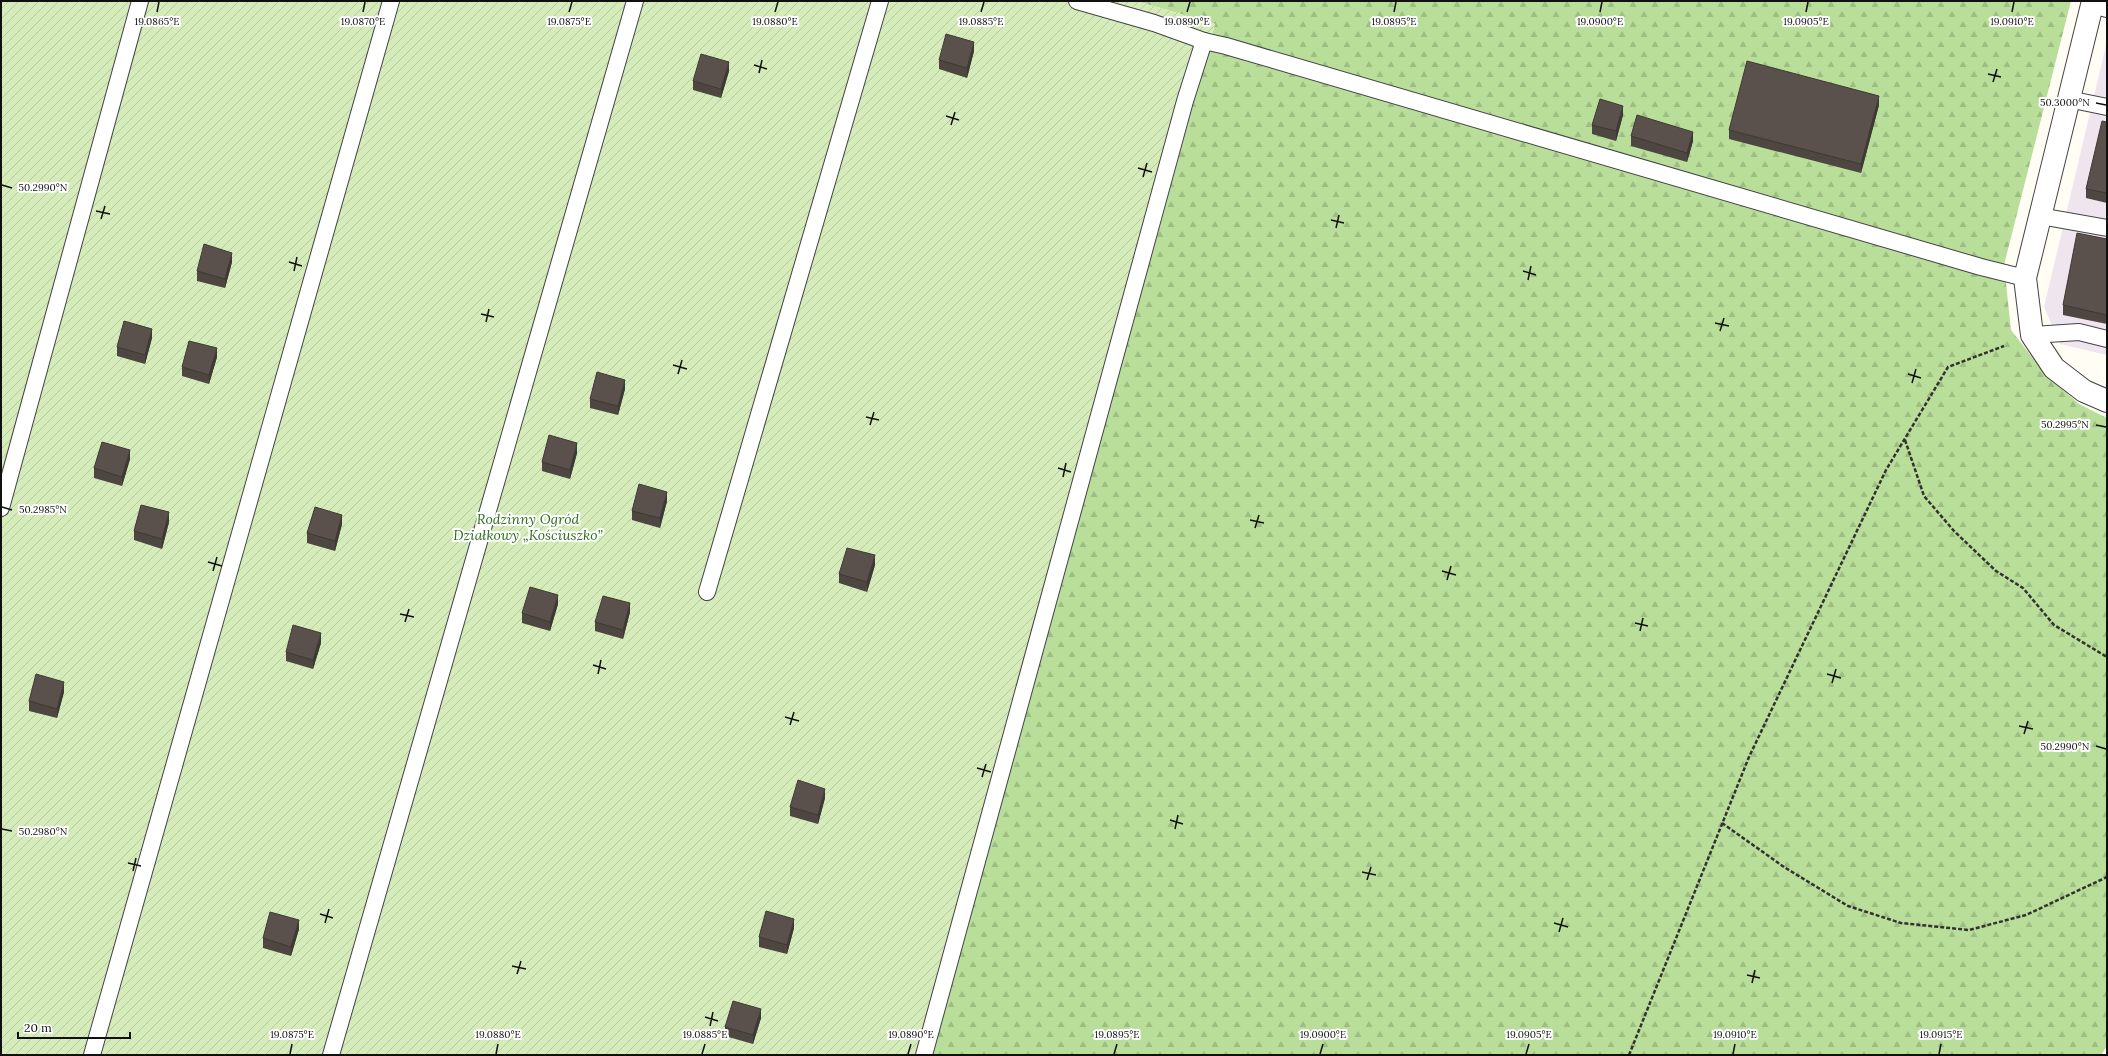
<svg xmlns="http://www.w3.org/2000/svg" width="2108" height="1056" viewBox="0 0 2108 1056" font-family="Lora,serif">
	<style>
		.industrial { fill: #eee5ef }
		.forest { fill: url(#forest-firs) }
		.garden { fill: url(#garden-furrows) }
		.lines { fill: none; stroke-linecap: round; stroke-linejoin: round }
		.lane-casing { stroke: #434343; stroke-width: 18 }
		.street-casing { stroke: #434343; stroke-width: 24 }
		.path { stroke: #323232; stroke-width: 2.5; stroke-dasharray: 4 2; stroke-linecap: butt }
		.lane { stroke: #fff; stroke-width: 16 }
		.street { stroke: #fff; stroke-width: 22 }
		.wall { fill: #4d4641 }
		.shaded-wall { fill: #3f3935 }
		.building { fill: #5a514c; stroke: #3f3935 }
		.ticks { fill: none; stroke: #101010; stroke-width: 1.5 }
		.labels { text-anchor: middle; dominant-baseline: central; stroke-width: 4; stroke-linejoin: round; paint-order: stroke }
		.park-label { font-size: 14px; font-style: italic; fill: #2e6d1c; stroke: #fff }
		.ticks-label { font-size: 10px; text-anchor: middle; fill: #101010; stroke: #fff; stroke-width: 4; stroke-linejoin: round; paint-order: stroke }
	</style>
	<defs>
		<pattern id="forest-firs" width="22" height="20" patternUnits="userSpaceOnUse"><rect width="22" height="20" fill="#b9de99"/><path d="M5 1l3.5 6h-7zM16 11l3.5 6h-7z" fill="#9ebd83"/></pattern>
		<pattern id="garden-furrows" width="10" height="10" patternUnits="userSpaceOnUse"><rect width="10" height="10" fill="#d5ecba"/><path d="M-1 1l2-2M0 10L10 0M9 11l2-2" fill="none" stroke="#b6c99f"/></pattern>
	</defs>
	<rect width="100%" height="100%" fill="#fffdf4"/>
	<path class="industrial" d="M2107 41V355L2060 344 2044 307Z"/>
	<path class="forest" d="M1136 1H2071L2004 265 2011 330 2045 374 2079 404 2107 418V1046L2101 1055H932L1215 24Z"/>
	<path class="garden" d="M1 1H1136L1215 24 932 1055H1Z"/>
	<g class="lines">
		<g class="lane-casing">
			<g id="lane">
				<path d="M1077 1 1154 23 1204 41"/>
				<path d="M2092 5 2107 9"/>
				<path d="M2068 99 2107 107"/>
				<path d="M2040 216 2107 228"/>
				<path d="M2032 335 2079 332 2107 339"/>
				<path d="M1 508 140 1"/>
				<path d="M707 592 880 1"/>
				<path d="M92 1055 391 1"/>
				<path d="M331 1055 635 1"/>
				<path d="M924 1055 1185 101 1204 41 1226 46 1981 267 2025 278"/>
			</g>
		</g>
		<g class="street-casing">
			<path id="street" d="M2093 1 2025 278 2032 335 2054 368 2084 391 2107 401"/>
		</g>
		<g class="path">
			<path d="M1905 440 1924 496 1954 531 1996 571 2023 588 2054 625 2107 657"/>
			<path d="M1722 823 1784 867 1848 906 1901 923 1969 930 2026 915 2107 877"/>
			<path d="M1629 1055 1749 757 1886 470 1948 367 2004 346"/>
		</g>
		<use href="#lane" class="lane"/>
		<use href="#street" class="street"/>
	</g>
	<g class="wall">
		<path d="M974 51 967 78 939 69V60Z"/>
		<path d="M729 71 721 98 693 90V81Z"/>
		<path d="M1879 105 1861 173 1729 139V130Z"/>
		<path d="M1623 115 1616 141 1592 134V125Z"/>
		<path d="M2107 122V203L2086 198V189Z"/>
		<path d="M1631 136 1693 141 1687 162 1631 146Z"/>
		<path d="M2107 239V324L2063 315V305Z"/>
		<path d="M232 262 225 288 197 281V271Z"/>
		<path d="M152 338 145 364 117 356V347Z"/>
		<path d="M217 357 209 384 182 376V367Z"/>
		<path d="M625 389 618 415 590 408V399Z"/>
		<path d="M577 453 570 479 542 471V462Z"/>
		<path d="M130 459 122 486 94 478V468Z"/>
		<path d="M667 501 660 528 632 520V511Z"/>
		<path d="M169 522 162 549 134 540V531Z"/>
		<path d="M342 524 335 551 307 543V533Z"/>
		<path d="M875 565 867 592 839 583V574Z"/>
		<path d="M558 604 550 631 522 623V613Z"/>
		<path d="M630 612 623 639 595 631V622Z"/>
		<path d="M321 643 313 669 286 661V652Z"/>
		<path d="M64 692 57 718 29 711V701Z"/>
		<path d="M825 798 818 824 790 816V807Z"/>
		<path d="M794 928 787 954 759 947V937Z"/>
		<path d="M299 929 291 956 263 948V938Z"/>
		<path d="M761 1018 753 1044 725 1036V1027Z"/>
	</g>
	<g class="shaded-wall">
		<path d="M974 42V51L967 78V68Z"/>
		<path d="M729 62V71L721 98V89Z"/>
		<path d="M1879 96V105L1861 173V164Z"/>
		<path d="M1623 106V115L1616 141V131Z"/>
		<path d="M1693 132V141L1687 162V153Z"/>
		<path d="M232 253V262L225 288V279Z"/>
		<path d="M152 329V338L145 364V355Z"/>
		<path d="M217 348V357L209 384V375Z"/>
		<path d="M625 380V389L618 415V406Z"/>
		<path d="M577 443V453L570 479V470Z"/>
		<path d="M130 450V459L122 486V477Z"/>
		<path d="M667 492V501L660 528V518Z"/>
		<path d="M169 512V522L162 549V539Z"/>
		<path d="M342 515V524L335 551V541Z"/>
		<path d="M875 555V565L867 592V582Z"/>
		<path d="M558 595V604L550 631V622Z"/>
		<path d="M630 603V612L623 639V630Z"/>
		<path d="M321 633V643L313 669V660Z"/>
		<path d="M64 682V692L57 718V709Z"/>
		<path d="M825 789V798L818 824V815Z"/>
		<path d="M794 919V928L787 954V945Z"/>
		<path d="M299 920V929L291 956V947Z"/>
		<path d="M761 1009V1018L753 1044V1035Z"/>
	</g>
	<g class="building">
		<path d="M946 34 974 42 967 68 939 60Z"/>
		<path d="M701 54 729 62 721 89 693 81Z"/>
		<path d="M1747 61 1879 96 1861 164 1729 130Z"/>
		<path d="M1600 99 1623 106 1616 131 1592 125Z"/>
		<path d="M1637 115 1693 132 1687 153 1631 136Z"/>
		<path d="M2102 121 2107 122V193L2086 189Z"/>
		<path d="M2077 233 2107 239V315L2063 305Z"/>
		<path d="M204 244 232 253 225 279 197 271Z"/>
		<path d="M124 321 152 329 145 355 117 347Z"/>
		<path d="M189 341 217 348 209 375 182 367Z"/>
		<path d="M597 372 625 380 618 406 590 399Z"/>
		<path d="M549 435 577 443 570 470 542 462Z"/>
		<path d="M102 442 130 450 122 477 94 468Z"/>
		<path d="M639 484 667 492 660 518 632 511Z"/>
		<path d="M141 505 169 512 162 539 134 531Z"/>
		<path d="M315 507 342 515 335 541 307 533Z"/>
		<path d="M847 548 875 555 867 582 839 574Z"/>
		<path d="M530 587 558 595 550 622 522 613Z"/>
		<path d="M603 596 630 603 623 630 595 622Z"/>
		<path d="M293 625 321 633 313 660 286 652Z"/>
		<path d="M36 674 64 682 57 709 29 701Z"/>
		<path d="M798 780 825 789 818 815 790 807Z"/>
		<path d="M766 911 794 919 787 945 759 937Z"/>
		<path d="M270 912 299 920 291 947 263 938Z"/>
		<path d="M733 1001 761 1009 753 1035 725 1027Z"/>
	</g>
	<path class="ticks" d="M157 12 159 2M363 12 365 2M569 12 572 2M775 12 778 2M981 12 984 2M1187 12 1190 2M1394 12 1396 2M1600 12 1602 2M1806 12 1808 2M2012 12 2014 2M754 65 767 69M759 73 762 60M1988 74 2001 77M1993 82 1997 69M2096 103 2106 105M946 116 959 120M951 125 955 112M1138 168 1152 172M1143 177 1147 163M2 185 12 188M96 211 110 214M101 219 105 206M1331 220 1344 223M1336 228 1339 215M289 262 302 266M294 271 297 257M1523 271 1536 275M1528 280 1531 266M481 314 494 317M486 322 489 309M1715 323 1729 326M1720 331 1724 318M673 365 687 369M678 374 682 360M1908 374 1921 378M1912 383 1916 369M866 417 879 420M870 425 874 412M2096 425 2106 427M1058 468 1071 472M1063 477 1066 463M2 507 12 510M1250 520 1264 523M1255 528 1259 515M208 562 222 566M213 571 217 557M1442 571 1456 575M1447 580 1451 566M400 614 414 617M405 622 409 609M1635 623 1648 626M1640 631 1643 618M593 665 606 669M598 674 601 660M1827 674 1841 678M1832 683 1836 669M785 717 799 721M790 725 794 712M2019 726 2033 729M2024 734 2028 721M2096 746 2106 749M977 768 991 772M982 777 986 764M1170 820 1183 824M2 829 12 831M1175 829 1178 815M128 863 141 866M133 871 136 858M1362 872 1376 875M1367 880 1371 867M320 914 333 918M325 923 329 909M1554 923 1568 927M1559 932 1563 918M512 966 526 969M517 974 521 961M1747 975 1760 978M1752 983 1755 970M705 1017 718 1021M710 1026 713 1012M290 1054 292 1044M496 1054 498 1044M702 1054 705 1044M908 1054 911 1044M1114 1054 1117 1044M1320 1054 1323 1044M1526 1054 1529 1044M1733 1054 1735 1044M1939 1054 1941 1044"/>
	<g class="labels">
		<g class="park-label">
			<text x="528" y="519">Rodzinny Ogród<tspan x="528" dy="16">Działkowy „Kościuszko”</tspan></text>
		</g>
	</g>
	<g class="ticks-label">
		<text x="157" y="25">19.0865°E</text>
		<text x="363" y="25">19.0870°E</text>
		<text x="569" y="25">19.0875°E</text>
		<text x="775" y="25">19.0880°E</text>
		<text x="981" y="25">19.0885°E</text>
		<text x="1187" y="25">19.0890°E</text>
		<text x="1394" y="25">19.0895°E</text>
		<text x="1600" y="25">19.0900°E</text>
		<text x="1806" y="25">19.0905°E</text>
		<text x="2012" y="25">19.0910°E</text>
		<text x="2065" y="106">50.3000°N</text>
		<text x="43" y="191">50.2990°N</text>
		<text x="2065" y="428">50.2995°N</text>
		<text x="43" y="513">50.2985°N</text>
		<text x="2065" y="750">50.2990°N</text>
		<text x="43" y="835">50.2980°N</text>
		<text x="292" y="1038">19.0875°E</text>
		<text x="498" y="1038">19.0880°E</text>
		<text x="705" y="1038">19.0885°E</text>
		<text x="911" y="1038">19.0890°E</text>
		<text x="1117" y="1038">19.0895°E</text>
		<text x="1323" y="1038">19.0900°E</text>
		<text x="1529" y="1038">19.0905°E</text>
		<text x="1735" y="1038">19.0910°E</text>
		<text x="1941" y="1038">19.0915°E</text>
	</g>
	<rect width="2108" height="1056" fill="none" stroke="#101010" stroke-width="4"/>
	<path d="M18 1032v6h112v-6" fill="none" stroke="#101010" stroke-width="2"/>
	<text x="24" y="1032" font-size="12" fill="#101010" stroke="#ffffff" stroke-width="3" paint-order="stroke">20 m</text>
</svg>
